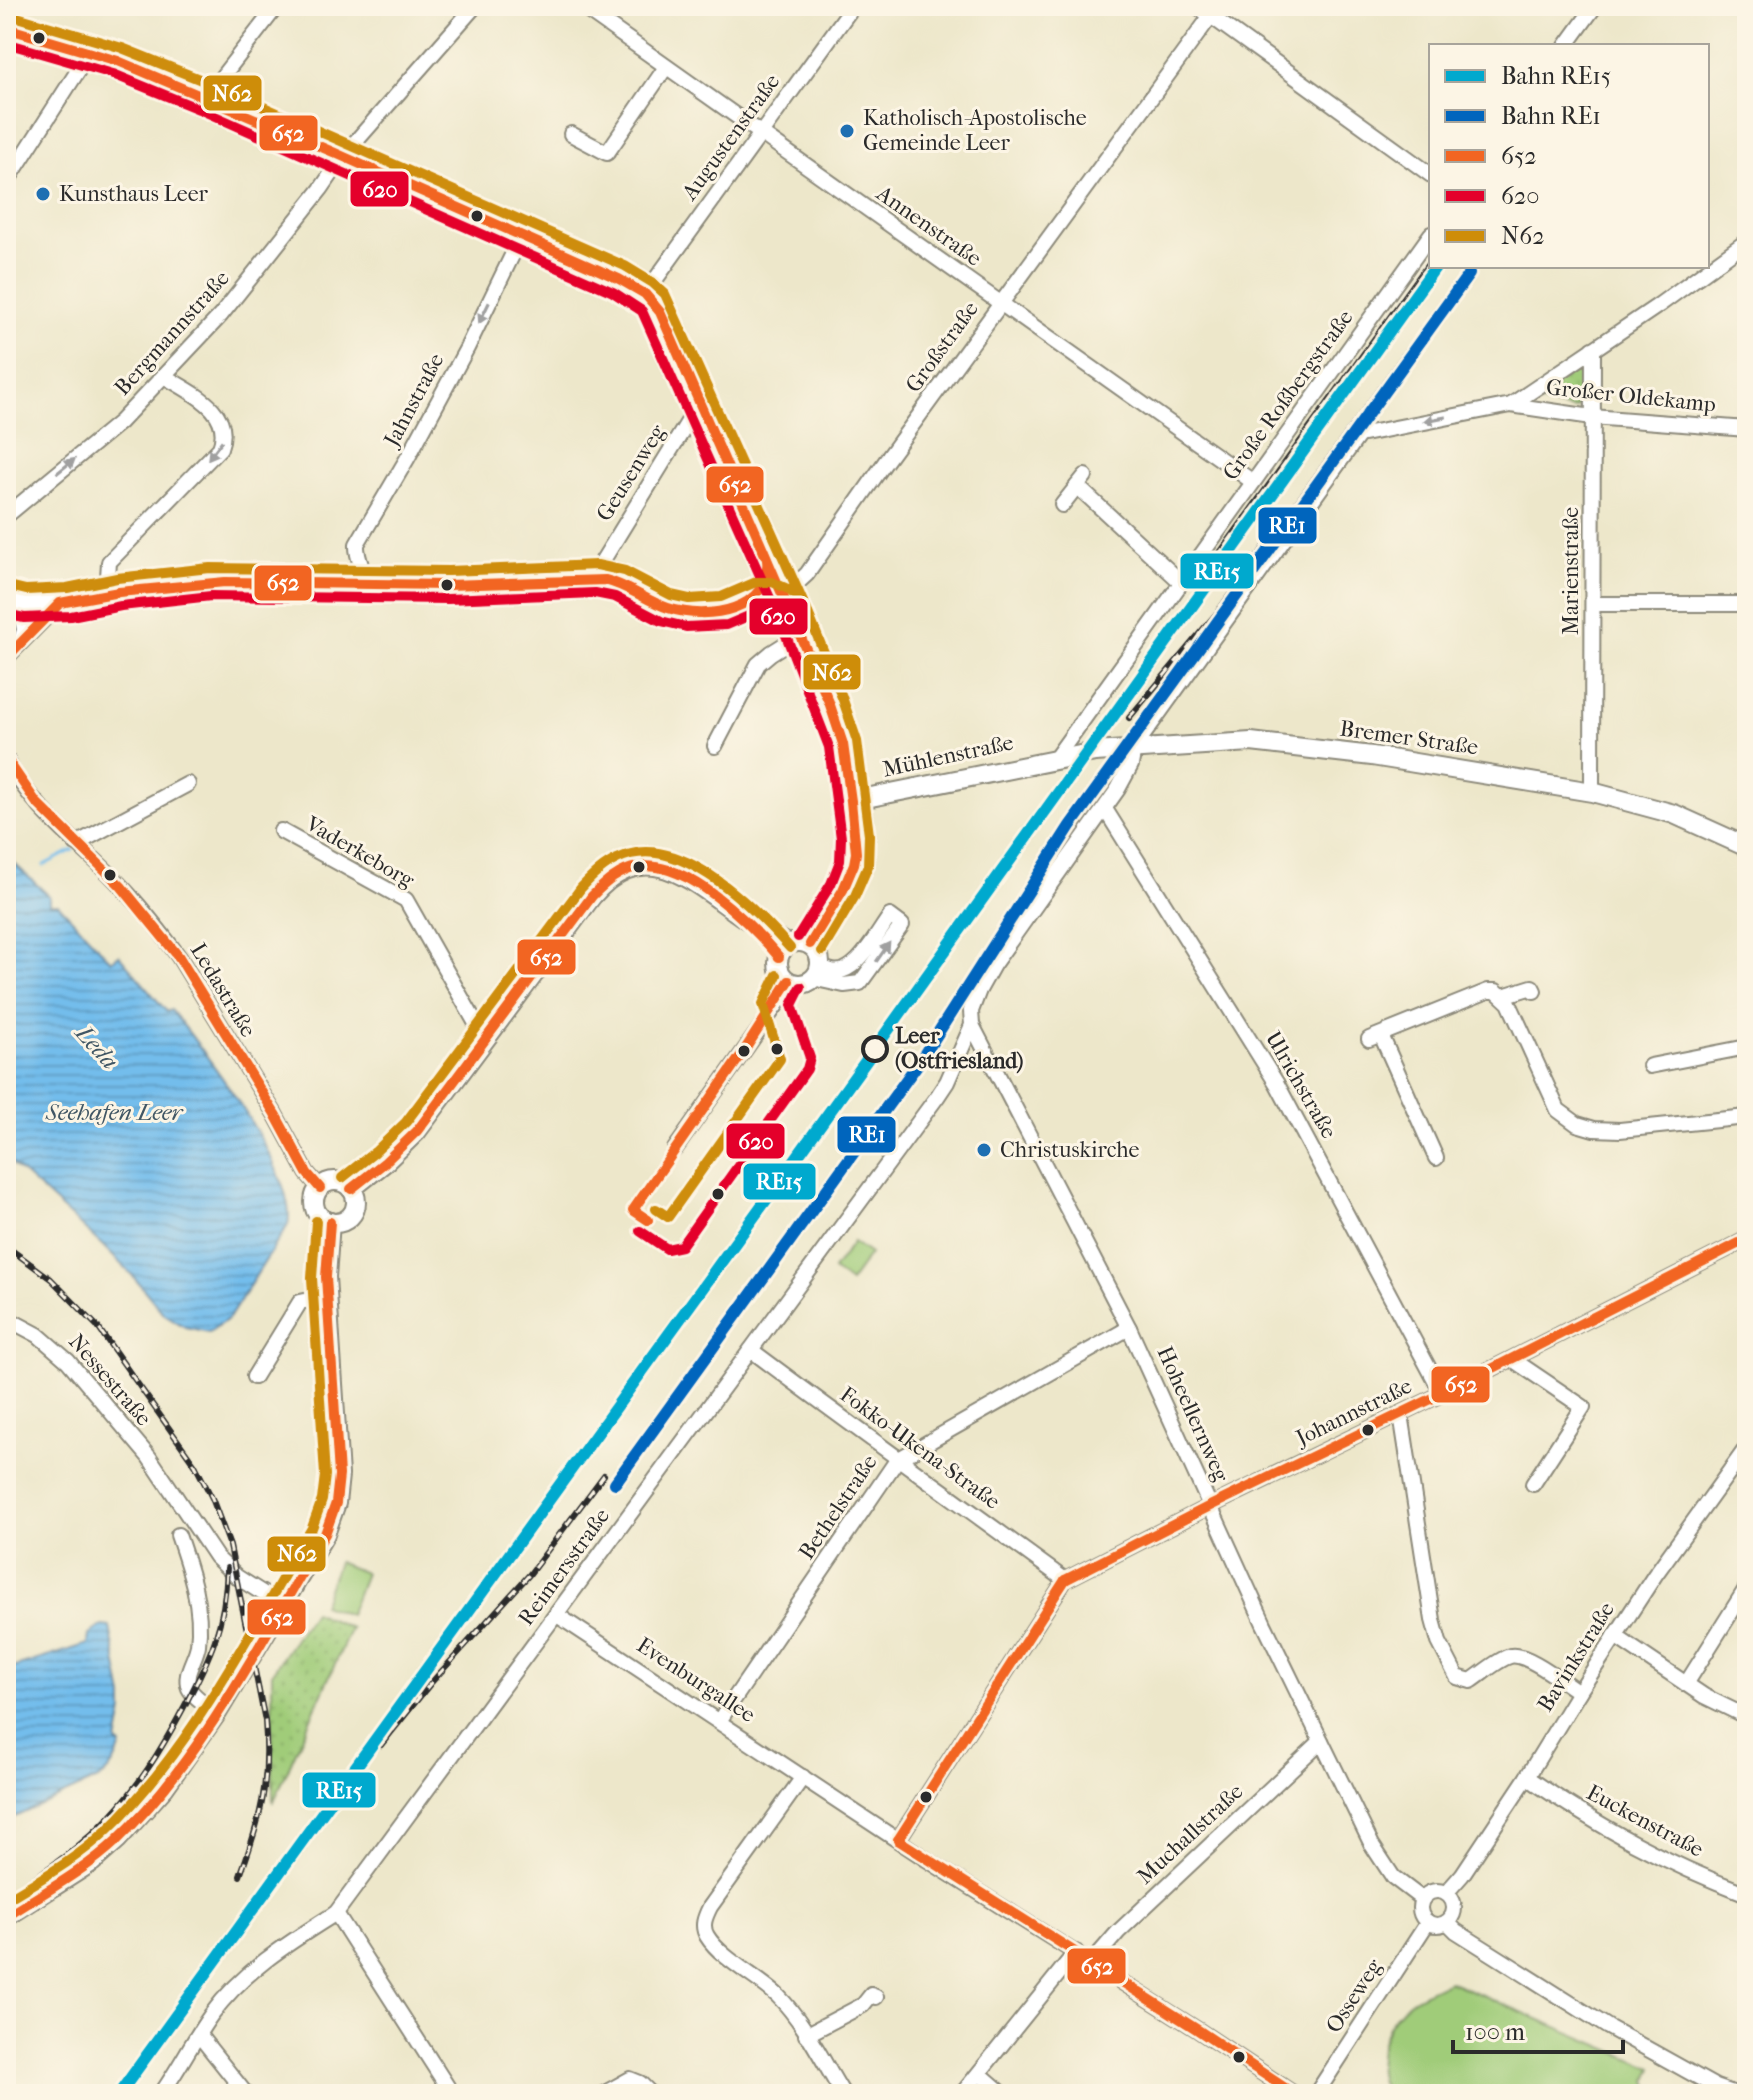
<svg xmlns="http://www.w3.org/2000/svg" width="1753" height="2100" viewBox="0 0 1753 2100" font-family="'IM FELL French Canon',serif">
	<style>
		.grass { fill: url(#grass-dots); stroke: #667c52; stroke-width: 2 }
		.garden { fill: #a0cc79; stroke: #667c52; stroke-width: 2 }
		.water { fill: url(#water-rules); stroke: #4f748c; stroke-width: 2 }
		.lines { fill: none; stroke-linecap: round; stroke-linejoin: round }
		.stream { stroke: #73bdec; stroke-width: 3 }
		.minor-casing { stroke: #8c897a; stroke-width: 18 }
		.major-casing { stroke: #8c897a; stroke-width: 22 }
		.minor { stroke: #fff; stroke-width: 14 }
		.major { stroke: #fff; stroke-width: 18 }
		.rail-casing { stroke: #2b2b2b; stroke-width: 6 }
		.rail { stroke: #fcf5e5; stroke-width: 3; stroke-dasharray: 9; stroke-linecap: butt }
		.bus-1-casing { stroke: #fcf5e5; stroke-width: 16 }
		.bus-2-casing { stroke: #fcf5e5; stroke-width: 16 }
		.bus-3-casing { stroke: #fcf5e5; stroke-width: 16 }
		.bus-1 { stroke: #f26522; stroke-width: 10 }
		.bus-2 { stroke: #e4002b; stroke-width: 10 }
		.bus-3 { stroke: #ce8d09; stroke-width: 10 }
		.rail-1-casing { stroke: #fcf5e5; stroke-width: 18 }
		.rail-2-casing { stroke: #fcf5e5; stroke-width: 18 }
		.rail-1 { stroke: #00a9ce; stroke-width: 12 }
		.rail-2 { stroke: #0065bd; stroke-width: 12 }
		.oneway { fill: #a0a0a0 }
		.bus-dot { fill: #2b2b2b; stroke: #fcf5e5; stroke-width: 3 }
		.poi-dot { fill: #1f6fb2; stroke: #fcf5e5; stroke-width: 3 }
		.stop-dot { fill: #fcf5e5; stroke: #2b2b2b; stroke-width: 4 }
		.labels { text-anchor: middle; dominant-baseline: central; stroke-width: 6; stroke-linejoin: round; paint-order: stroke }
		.poi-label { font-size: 22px; fill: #2b2b2b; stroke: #fcf5e5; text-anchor: start }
		.street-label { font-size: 22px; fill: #2b2b2b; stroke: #fcf5e5 }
		.stop-label { font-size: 22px; font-weight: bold; fill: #2b2b2b; stroke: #fcf5e5; text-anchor: start }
		.water-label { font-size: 24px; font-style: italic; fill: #415765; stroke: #fcf5e5 }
		.line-badge { stroke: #fcf5e5; stroke-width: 3 }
		.badge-label { font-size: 22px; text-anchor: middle; font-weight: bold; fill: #fff }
	</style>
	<defs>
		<pattern id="grass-dots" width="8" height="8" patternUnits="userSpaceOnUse" patternTransform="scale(2)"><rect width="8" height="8" fill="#a0cc79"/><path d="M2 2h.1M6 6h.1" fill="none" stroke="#8aaf69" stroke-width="1.8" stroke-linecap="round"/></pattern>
		<pattern id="water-rules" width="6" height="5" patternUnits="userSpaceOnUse" patternTransform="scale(2)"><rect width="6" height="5" fill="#73bdec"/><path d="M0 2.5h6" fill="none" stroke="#5f9abf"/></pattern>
	</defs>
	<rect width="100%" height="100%" fill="#fcf5e5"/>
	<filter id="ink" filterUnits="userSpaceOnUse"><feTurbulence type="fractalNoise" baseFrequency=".0125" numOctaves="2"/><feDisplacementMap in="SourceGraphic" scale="16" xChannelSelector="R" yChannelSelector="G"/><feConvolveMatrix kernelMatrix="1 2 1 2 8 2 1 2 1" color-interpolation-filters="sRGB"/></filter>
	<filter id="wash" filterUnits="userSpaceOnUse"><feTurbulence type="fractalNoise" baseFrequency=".006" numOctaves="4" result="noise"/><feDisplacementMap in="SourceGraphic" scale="32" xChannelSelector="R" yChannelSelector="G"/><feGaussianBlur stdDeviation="1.8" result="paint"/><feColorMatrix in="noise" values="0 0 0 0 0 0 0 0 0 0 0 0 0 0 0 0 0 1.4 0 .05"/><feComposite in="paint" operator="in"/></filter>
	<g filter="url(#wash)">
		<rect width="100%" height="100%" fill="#ede7ca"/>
		<g class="grass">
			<path d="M1577 370 1582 375 1577 407 1573 409 1542 403 1539 392Z"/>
			<path d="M313 1612 351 1628 273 1803 272 1673Z"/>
		</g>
		<g class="garden">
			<path d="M853 1242 870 1254 850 1282 833 1270Z"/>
			<path d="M338 1562 365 1573 349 1615 322 1605Z"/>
			<path d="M1449 1981 1653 2068 1648 2080 1653 2094H1386C1369 2063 1383 2023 1409 2002 1421 1993 1436 1989 1449 1981Z"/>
		</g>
		<g class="water">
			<path d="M6 856 49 896V904H58L111 961 119 955 167 1012 171 1010C204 1051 299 1174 288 1225L229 1318 209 1332 185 1327 163 1313 132 1275 102 1245 6 1158Z"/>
			<path d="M102 1626 110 1627 123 1697V1711L117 1743 121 1746C116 1759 112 1770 100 1778L6 1821V1670L88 1644 89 1634Z"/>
		</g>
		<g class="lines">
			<path class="stream" d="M44 865 73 850"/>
		</g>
	</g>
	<g filter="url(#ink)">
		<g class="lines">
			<g class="minor-casing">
				<g id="minor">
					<path d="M581 6 1253 482"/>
					<path d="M1197 6 1431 175"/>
					<path d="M1566 46 1595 6"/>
					<path d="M204 96 211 91 277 6"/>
					<path d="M571 134 607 153 666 67"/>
					<path d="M343 156 475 6"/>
					<path d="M6 183 90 52"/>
					<path d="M645 294 853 6"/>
					<path d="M1511 405 1592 417 1747 429"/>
					<path d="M1085 476 1077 486 1181 582"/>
					<path d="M1062 505 1077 486"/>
					<path d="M6 516 120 422 221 315 321 189 334 170 333 152"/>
					<path d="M600 565 699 404"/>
					<path d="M366 585C365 570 356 559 357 544L407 459 467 348 522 235"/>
					<path d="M782 591 796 584 807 574 886 461 1218 6"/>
					<path d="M113 593 108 577 109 562 220 448C234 410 191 393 164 376"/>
					<path d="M6 604 22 618 24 630 20 643"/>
					<path d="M1593 604H1747"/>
					<path d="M6 658 60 603"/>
					<path d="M715 746 758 664 771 653 801 634"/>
					<path d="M6 758C28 801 64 831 99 864 129 892 155 924 179 957L275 1114 307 1173 320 1188"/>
					<path d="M1055 759 1431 234"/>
					<path d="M1592 792 1593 349"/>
					<path d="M1105 809 1277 1084 1442 1393"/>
					<path d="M281 831 406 900 478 1027 488 1036"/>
					<path d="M76 844 188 784"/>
					<path d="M821 980 844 985 860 983 902 925 890 916C877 934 853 981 829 970"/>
					<path d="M1503 996 1532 987 1534 991"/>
					<path d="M972 1025 1129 1328 1264 1624 1372 1845 1393 1877 1422 1899"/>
					<path d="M1381 1035 1436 1158"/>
					<path d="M1369 1039 1488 991H1496L1509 1003 1558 1110 1577 1124 1594 1129 1620 1130 1747 1117"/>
					<path d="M1650 1066 1747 1047"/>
					<path d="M675 1149 777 1004 789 981"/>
					<path d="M6 1318 38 1335 68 1361 149 1457 216 1557 237 1577 283 1606"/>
					<path d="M751 1350C855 1428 960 1503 1065 1580"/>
					<path d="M1512 1359 1583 1407 1533 1484"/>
					<path d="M254 1377 300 1302 328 1296"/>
					<path d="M1401 1414 1433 1620 1439 1642 1457 1677 1471 1681C1482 1674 1497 1660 1510 1656 1527 1652 1564 1683 1579 1692"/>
					<path d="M178 1535C190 1570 203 1607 198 1645 196 1659 183 1674 189 1688 194 1698 209 1706 217 1713"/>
					<path d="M1065 1580 1210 1506 1460 1385 1747 1239"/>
					<path d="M557 1615 926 1859 1198 2030 1294 2094"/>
					<path d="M1615 1636 1704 1696 1747 1717"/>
					<path d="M1686 1684 1747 1587"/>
					<path d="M719 1721 897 1460 1129 1328"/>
					<path d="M803 1777 710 1907C705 1917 701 1926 707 1936 721 1959 758 1977 778 1996 805 2023 823 2062 843 2094"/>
					<path d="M1527 1777C1601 1828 1663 1862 1747 1894"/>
					<path d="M898 1840 1065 1580"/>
					<circle cx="1437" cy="1908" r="17"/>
					<path d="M1446 1893 1462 1875 1527 1777 1579 1692 1655 1575 1747 1447"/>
					<path d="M336 1913 452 2094"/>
					<path d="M1447 1922 1456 1931 1608 2027 1716 2087 1736 2094"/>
					<path d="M1092 1962 1118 1932 1321 1741"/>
					<path d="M199 2035 246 2094"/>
					<path d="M806 2035 863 2005 871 1995 876 1997"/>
					<path d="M980 2074 1003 2094"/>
					<path d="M161 2094C179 2069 193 2040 211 2015 244 1970 290 1942 336 1913L937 1097 947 1082 972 1025 971 1011 979 990 993 965 1118 789 1131 765 1134 748 1359 435 1511 405 1659 305 1747 241"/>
					<path d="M603 2094 630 2079 640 2083 651 2094"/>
					<path d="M962 2094 1076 1952"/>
					<path d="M1316 2094 1428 1922"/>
				</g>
			</g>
			<g class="major-casing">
				<g id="major">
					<path d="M6 28 118 61 204 96 619 279 645 294 654 303 795 619 829 702 843 744 855 837 854 864 843 890 810 944"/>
					<path d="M6 600 25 604 69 602 119 592 210 582 448 585 596 579 620 584 666 608 699 614 736 607 760 595 767 578 768 561"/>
					<path d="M851 801 1095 752 1251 742 1372 756 1592 792 1674 814 1747 847"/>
					<circle cx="799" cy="963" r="21"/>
					<circle cx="335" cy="1202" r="21"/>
					<path d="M351 1189 384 1163 417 1131 592 896C644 836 687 877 736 912 752 924 771 934 788 945"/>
					<path d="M6 1917 92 1862 118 1839 164 1788 217 1713 325 1534 336 1503 339 1475 326 1277 330 1222"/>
				</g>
			</g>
			<use href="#minor" class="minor"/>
			<use href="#major" class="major"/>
			<g class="rail-casing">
				<g id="rail">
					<path d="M1161 648 1219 554 1431 260"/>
					<path d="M1129 718 1215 615 1407 350"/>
					<path d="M6 1246 51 1279 97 1326 195 1465 212 1498 230 1546 265 1721C270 1784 261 1818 240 1876"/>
					<path d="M381 1745 430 1684 529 1575 604 1475"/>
					<path d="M6 1895C98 1840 134 1801 184 1707 211 1656 225 1626 227 1568"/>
				</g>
			</g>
			<use href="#rail" class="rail"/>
			<g class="bus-1-casing">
				<g id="bus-1">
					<path d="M6 28 118 61 333 152 619 279 645 294 660 312 767 558C772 611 708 621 668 608 646 601 628 585 605 580L448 585 225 582 119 592 60 603 6 658"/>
					<path d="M763 550 829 702 843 744 851 801 856 853 854 864 843 890 810 944"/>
					<path d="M6 758 36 802 121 886 179 957 275 1114 307 1173 320 1188"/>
					<path d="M351 1189 384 1163 417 1131 592 896C605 883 619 870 638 867 687 859 750 923 779 957"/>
					<path d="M648 1220 633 1210 744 1051 789 981"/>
					<path d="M1065 1580 1210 1506 1460 1385 1747 1239"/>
					<path d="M898 1840 1198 2030 1294 2094"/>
					<path d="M898 1840 1065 1580"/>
					<path d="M6 1917C43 1893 84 1871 116 1841 202 1760 264 1635 325 1534L336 1503 339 1475 326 1277 330 1222"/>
				</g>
			</g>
			<g class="bus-2-casing">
				<g id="bus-2">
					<path d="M6 43 113 74 199 109 613 292 642 311 782 625 829 747 841 838 840 861 831 884 798 937"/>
					<path d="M6 614 24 618 71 616 121 606 211 596 448 599 595 593 615 597 661 621 686 627 727 625 765 609 780 619 785 631"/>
					<path d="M640 1231 667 1249 681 1246 807 1069 810 1058 792 1005 801 987"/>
				</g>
			</g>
			<g class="bus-3-casing">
				<g id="bus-3">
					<path d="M10 15 122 48 209 83 625 266 653 283 665 294 808 613 842 697 857 741 869 835 868 866 855 896 822 951"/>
					<path d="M9 586 26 590 67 588 117 578 210 568 448 571 597 565 625 571 671 595 689 599 721 597 756 582H772L788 589 802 601 811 621"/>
					<path d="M342 1178 375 1152 406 1122 581 888C595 873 610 859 631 854 687 840 756 910 790 948"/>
					<path d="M656 1209 668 1217 780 1059 763 1004 777 975"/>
					<path d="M6 1900C40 1879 77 1859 106 1831 191 1751 252 1627 312 1528L322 1500 325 1475 312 1278 316 1221"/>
				</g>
			</g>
			<use href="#bus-1" class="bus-1"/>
			<use href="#bus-2" class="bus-2"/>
			<use href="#bus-3" class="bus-3"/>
			<g class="rail-1-casing">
				<path id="rail-1" d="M119 2094 800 1153 1436 266"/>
			</g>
			<g class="rail-2-casing">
				<path id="rail-2" d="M615 1483 922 1058 1070 826 1469 274"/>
			</g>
			<use href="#rail-1" class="rail-1"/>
			<use href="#rail-2" class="rail-2"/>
		</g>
		<defs><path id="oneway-solid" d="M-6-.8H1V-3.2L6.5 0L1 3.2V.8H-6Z" transform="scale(2)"/></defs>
		<g class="oneway">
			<use href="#oneway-solid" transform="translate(484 313) rotate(116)"/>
			<use href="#oneway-solid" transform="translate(1435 419) rotate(169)"/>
			<use href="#oneway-solid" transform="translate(215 450) rotate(127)"/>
			<use href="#oneway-solid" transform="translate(66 466) rotate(-39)"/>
			<use href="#oneway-solid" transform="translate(883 952) rotate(-55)"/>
		</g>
	</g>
	<g class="bus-dot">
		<circle cx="39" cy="38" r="7"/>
		<circle cx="477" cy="216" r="7"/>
		<circle cx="447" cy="585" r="7"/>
		<circle cx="639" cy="867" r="7"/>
		<circle cx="110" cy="875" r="7"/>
		<circle cx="777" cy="1049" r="7"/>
		<circle cx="744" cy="1051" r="7"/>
		<circle cx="718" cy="1194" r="7"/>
		<circle cx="1368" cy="1430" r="7"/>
		<circle cx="926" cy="1797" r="7"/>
		<circle cx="1239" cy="2057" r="7"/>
	</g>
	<g class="poi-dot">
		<circle cx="847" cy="131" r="8"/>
		<circle cx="43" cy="194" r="8"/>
		<circle cx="984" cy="1150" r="8"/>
	</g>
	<circle class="stop-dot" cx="875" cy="1049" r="12"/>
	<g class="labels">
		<g class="poi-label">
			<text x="863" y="118">Katholisch-Apostolische<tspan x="863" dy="25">Gemeinde Leer</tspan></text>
			<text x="59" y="194">Kunsthaus Leer</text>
			<text x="1000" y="1150">Christuskirche</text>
		</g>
		<g class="street-label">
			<text transform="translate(731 137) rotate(-54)">Augustenstraße</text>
			<text transform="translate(929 226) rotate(35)">Annenstraße</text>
			<text transform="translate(172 333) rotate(-48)">Bergmannstraße</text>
			<text transform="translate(942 347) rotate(-54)">Großstraße</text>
			<text transform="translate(1288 395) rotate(-54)">Große Roßbergstraße</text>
			<text transform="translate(1631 396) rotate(6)">Großer Oldekamp</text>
			<text transform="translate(414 400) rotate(-62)">Jahnstraße</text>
			<text transform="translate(631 473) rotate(-58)">Geusenweg</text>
			<text transform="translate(1571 571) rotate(-90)">Marienstraße</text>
			<text transform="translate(1409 738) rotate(8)">Bremer Straße</text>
			<text transform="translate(948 756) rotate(-12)">Mühlenstraße</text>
			<text transform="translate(360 852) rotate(30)">Vaderkeborg</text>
			<text transform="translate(223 990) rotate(59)">Ledastraße</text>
			<text transform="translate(1301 1085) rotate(60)">Ulrichstraße</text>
			<text transform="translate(110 1380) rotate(49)">Nessestraße</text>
			<text transform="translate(1354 1412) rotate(-26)">Johannstraße</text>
			<text transform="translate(1193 1414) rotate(66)">Hoheellernweg</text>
			<text transform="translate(920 1448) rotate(36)">Fokko-Ukena-Straße</text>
			<text transform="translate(838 1507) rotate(-56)">Bethelstraße</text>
			<text transform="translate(564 1567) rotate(-54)">Reimersstraße</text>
			<text transform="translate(1576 1657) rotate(-58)">Bavinkstraße</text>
			<text transform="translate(696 1680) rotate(33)">Evenburgallee</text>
			<text transform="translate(1645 1821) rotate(28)">Euckenstraße</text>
			<text transform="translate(1190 1834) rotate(-43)">Muchallstraße</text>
			<text transform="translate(1354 1996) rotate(-57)">Osseweg</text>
		</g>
		<g class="stop-label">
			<text x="895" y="1036">Leer<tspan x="895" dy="25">(Ostfriesland)</tspan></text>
		</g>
		<g class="water-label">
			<text transform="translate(97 1047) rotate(48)">Leda</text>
			<text x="114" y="1112">Seehafen Leer</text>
		</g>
	</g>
	<g class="line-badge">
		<rect x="202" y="74" width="61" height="38" rx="8" fill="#ce8d09"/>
		<rect x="258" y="114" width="61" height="38" rx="8" fill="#f26522"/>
		<rect x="349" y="170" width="61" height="38" rx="8" fill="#e4002b"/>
		<rect x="705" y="465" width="60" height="39" rx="8" fill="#f26522"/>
		<rect x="1257" y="506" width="61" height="39" rx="8" fill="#0065bd"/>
		<rect x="1179" y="552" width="76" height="38" rx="8" fill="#00a9ce"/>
		<rect x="253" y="564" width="60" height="38" rx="8" fill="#f26522"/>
		<rect x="748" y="597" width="61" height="39" rx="8" fill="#e4002b"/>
		<rect x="802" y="653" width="60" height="38" rx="8" fill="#ce8d09"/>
		<rect x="516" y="938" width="61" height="38" rx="8" fill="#f26522"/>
		<rect x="836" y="1115" width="61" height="39" rx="8" fill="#0065bd"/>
		<rect x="725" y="1122" width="61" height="38" rx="8" fill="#e4002b"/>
		<rect x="742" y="1162" width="75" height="39" rx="8" fill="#00a9ce"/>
		<rect x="1430" y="1365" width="61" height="39" rx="8" fill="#f26522"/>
		<rect x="266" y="1535" width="61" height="38" rx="8" fill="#ce8d09"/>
		<rect x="246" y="1598" width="61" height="38" rx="8" fill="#f26522"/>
		<rect x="301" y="1771" width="76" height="38" rx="8" fill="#00a9ce"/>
		<rect x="1066" y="1947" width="61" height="38" rx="8" fill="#f26522"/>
	</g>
	<g class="badge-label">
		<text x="232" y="101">N62</text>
		<text x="288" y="141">652</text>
		<text x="380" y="197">620</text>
		<text x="735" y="492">652</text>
		<text x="1287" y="533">RE1</text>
		<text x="1217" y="579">RE15</text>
		<text x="283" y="590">652</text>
		<text x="778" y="624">620</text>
		<text x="832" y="680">N62</text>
		<text x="546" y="965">652</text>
		<text x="867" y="1142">RE1</text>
		<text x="756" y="1149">620</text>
		<text x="779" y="1189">RE15</text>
		<text x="1461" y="1392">652</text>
		<text x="297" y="1561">N62</text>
		<text x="277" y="1625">652</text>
		<text x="339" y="1798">RE15</text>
		<text x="1097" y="1974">652</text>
	</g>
	<rect width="1753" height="2100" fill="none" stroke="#fcf5e5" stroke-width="32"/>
	<rect x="1429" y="44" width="280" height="224" fill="#fcf5e5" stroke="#a8a49b" stroke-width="2"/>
	<rect x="1445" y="70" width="40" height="12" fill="#00a9ce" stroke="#a8a49b" stroke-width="2"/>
	<text x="1501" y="84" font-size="24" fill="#2b2b2b">Bahn RE15</text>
	<rect x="1445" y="110" width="40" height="12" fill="#0065bd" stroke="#a8a49b" stroke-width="2"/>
	<text x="1501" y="124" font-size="24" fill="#2b2b2b">Bahn RE1</text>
	<rect x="1445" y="150" width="40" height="12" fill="#f26522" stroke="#a8a49b" stroke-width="2"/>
	<text x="1501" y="164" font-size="24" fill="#2b2b2b">652</text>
	<rect x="1445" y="190" width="40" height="12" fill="#e4002b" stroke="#a8a49b" stroke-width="2"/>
	<text x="1501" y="204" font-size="24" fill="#2b2b2b">620</text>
	<rect x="1445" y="230" width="40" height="12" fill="#ce8d09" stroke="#a8a49b" stroke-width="2"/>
	<text x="1501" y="244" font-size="24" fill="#2b2b2b">N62</text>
	<path d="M1453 2040v12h170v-12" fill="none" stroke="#2b2b2b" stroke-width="4"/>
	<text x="1465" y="2040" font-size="24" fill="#2b2b2b" stroke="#fcf5e5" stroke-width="6" paint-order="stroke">100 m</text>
</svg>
